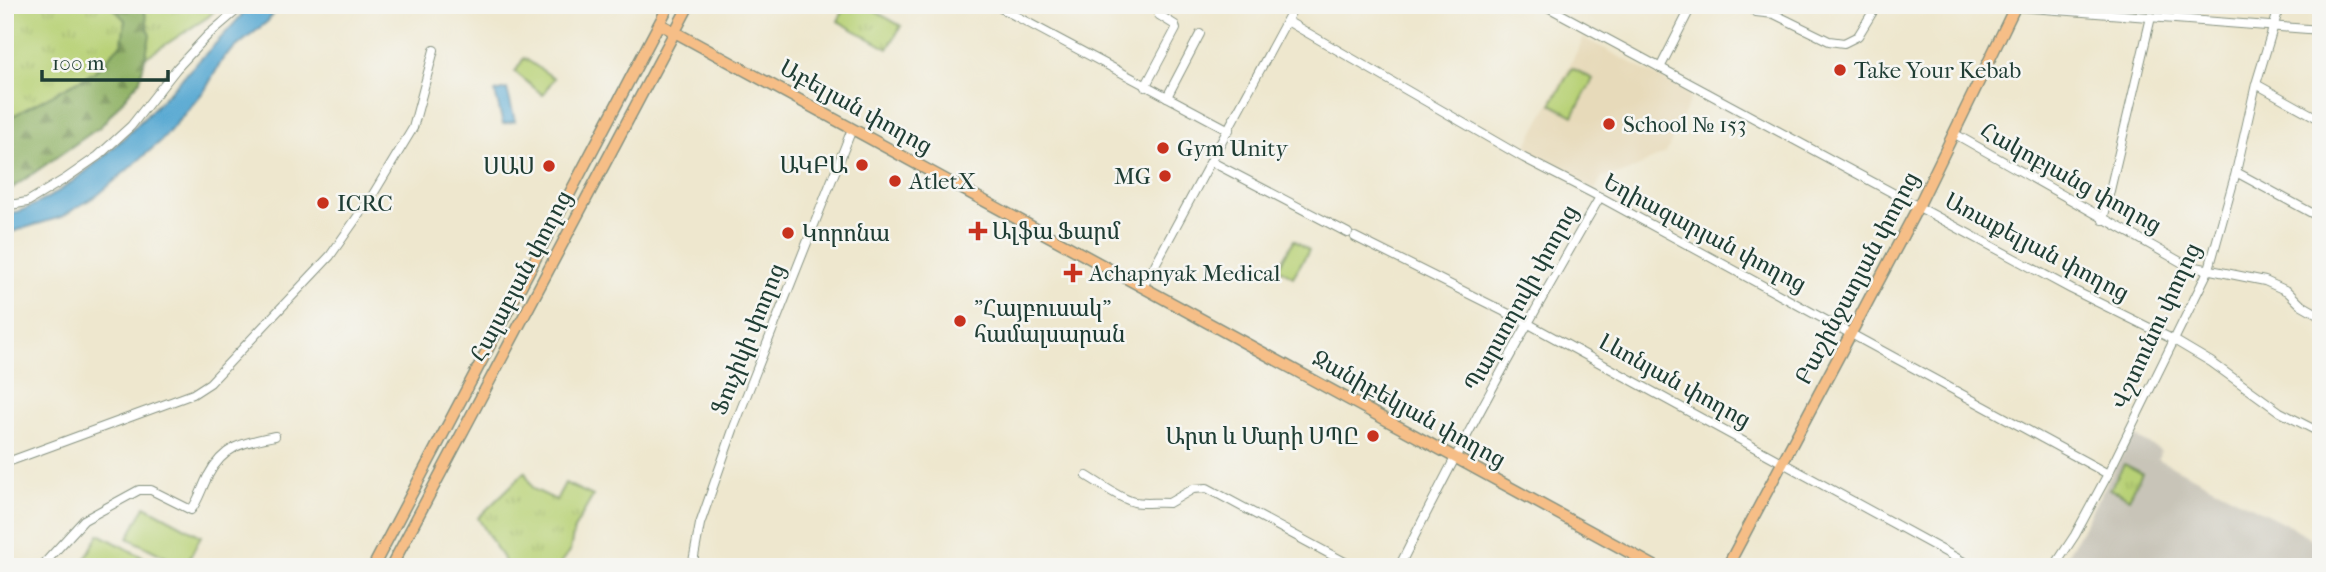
<svg xmlns="http://www.w3.org/2000/svg" width="2326" height="572" viewBox="0 0 2326 572" font-family="'IM FELL French Canon','Noto Serif Armenian',serif">
	<style>
		.built { fill: #e7daba }
		.industrial { fill: #c8c4b8 }
		.grass { fill: url(#grass-tufts); stroke: #6c8755; stroke-width: 2 }
		.forest { fill: url(#forest-firs); stroke: #58784e; stroke-width: 2 }
		.garden { fill: #b8d176; stroke: #6c8755; stroke-width: 2 }
		.water { fill: #57a8d2; stroke: #3b7283; stroke-width: 2 }
		.lines { fill: none; stroke-linecap: round; stroke-linejoin: round }
		.minor-casing { stroke: #869281; stroke-width: 10 }
		.major-casing { stroke: #869281; stroke-width: 13 }
		.minor { stroke: #fff; stroke-width: 8 }
		.major { stroke: #f6be87; stroke-width: 10 }
		.poi-dot { fill: #c8321e; stroke: #f6f6f2; stroke-width: 2.5 }
		.labels { text-anchor: middle; dominant-baseline: central; stroke-width: 5; stroke-linejoin: round; paint-order: stroke }
		.poi-label { font-size: 23px; fill: #1f3d34; stroke: #f6f6f2; text-anchor: start }
		.street-label { font-size: 23px; fill: #1f3d34; stroke: #f6f6f2 }
	</style>
	<defs>
		<pattern id="grass-tufts" width="24" height="20" patternUnits="userSpaceOnUse" patternTransform="scale(1.75)"><rect width="24" height="20" fill="#b8d176"/><path d="M3 7l-1-3M5 7V3M7 7l1-3M15 17l-1-3M17 17v-4M19 17l1-3" fill="none" stroke="#9eb467"/></pattern>
		<pattern id="forest-firs" width="22" height="20" patternUnits="userSpaceOnUse" patternTransform="scale(1.75)"><rect width="22" height="20" fill="#92b367"/><path d="M5 1l3.5 6h-7zM16 11l3.5 6h-7z" fill="#779356"/></pattern>
	</defs>
	<rect width="100%" height="100%" fill="#f6f6f2"/>
	<filter id="ink" filterUnits="userSpaceOnUse"><feTurbulence type="fractalNoise" baseFrequency=".0143" numOctaves="2"/><feDisplacementMap in="SourceGraphic" scale="14" xChannelSelector="R" yChannelSelector="G"/><feConvolveMatrix kernelMatrix="1 2 1 2 8 2 1 2 1" color-interpolation-filters="sRGB"/></filter>
	<filter id="wash" filterUnits="userSpaceOnUse"><feTurbulence type="fractalNoise" baseFrequency=".00686" numOctaves="4" result="noise"/><feDisplacementMap in="SourceGraphic" scale="28" xChannelSelector="R" yChannelSelector="G"/><feGaussianBlur stdDeviation="1.57" result="paint"/><feColorMatrix in="noise" values="0 0 0 0 0 0 0 0 0 0 0 0 0 0 0 0 0 1.4 0 .05"/><feComposite in="paint" operator="in"/></filter>
	<g filter="url(#wash)">
		<rect width="100%" height="100%" fill="#eee7ce"/>
		<path class="built" d="M1584 38 1692 95 1666 153 1623 174 1602 177 1595 190 1522 154Z"/>
		<path class="industrial" d="M2133 435 2161 451 2158 459 2296 529 2321 545V567H2061Z"/>
		<g class="grass">
			<path d="M5 5H220L208 17 134 65 5 180Z"/>
			<path d="M846 5H864L901 26 888 49 838 21Z"/>
			<path d="M2124 464 2142 473 2129 498 2110 489Z"/>
			<path d="M525 472 533 489 556 500 565 483 593 496 574 529 570 551 558 567H508L478 518Z"/>
		</g>
		<path class="forest" d="M110 5H139L145 12 150 36 140 80 101 126 5 193V120L93 73 122 43 125 20Z"/>
		<g class="garden">
			<path d="M524 58 554 78 543 95 515 72Z"/>
			<path d="M1572 68 1593 79 1573 116 1551 104Z"/>
			<path d="M1294 240 1309 250 1293 277 1278 268Z"/>
			<path d="M145 506 201 536 185 567 128 538Z"/>
			<path d="M99 534 161 567H81Z"/>
		</g>
		<g class="water">
			<path d="M250 5H279L268 21 224 57 205 90 161 141 99 194 61 217 5 234V215C68 203 145 118 188 72 209 50 231 29 250 5Z"/>
			<path d="M507 89 515 121 503 124 495 92Z"/>
		</g>
	</g>
	<g filter="url(#ink)">
		<g class="lines">
			<g class="minor-casing">
				<g id="minor">
					<path d="M995 5 1229 130"/>
					<path d="M1544 5 2071 289 2174 340 2211 362 2280 412 2321 433"/>
					<path d="M1744 5 1756 12 1774 14 1829 41 1844 43 1858 36 1877 5"/>
					<path d="M2016 7 2321 30"/>
					<path d="M1287 21 1524 158 1600 197 2108 474"/>
					<path d="M1660 68 1692 5"/>
					<path d="M2256 84 2321 120"/>
					<path d="M1145 87 1176 29 1175 25 1159 15"/>
					<path d="M1167 97 1200 34"/>
					<path d="M1955 134 2186 265 2265 281 2287 291 2300 304 2321 316"/>
					<path d="M1212 162 1348 233"/>
					<path d="M2236 172 2321 218"/>
					<path d="M5 206 27 202 65 179 98 156 131 126 177 68 208 35 243 5"/>
					<path d="M2103 220 2151 17"/>
					<path d="M1355 237 1527 323 1973 567"/>
					<path d="M1143 287 1295 5"/>
					<path d="M5 463 193 394 210 383 330 256 372 196 413 128 434 50"/>
					<path d="M1087 476C1101 484 1118 498 1134 502 1144 504 1158 502 1169 503L1193 489 1207 488 1354 567"/>
					<path d="M41 567 84 520 139 490H151L191 510C199 500 202 487 208 476 224 445 245 442 275 436"/>
					<path d="M692 567 700 524 734 427 852 129"/>
					<path d="M1399 567C1462 441 1529 319 1600 197"/>
					<path d="M2054 567 2075 535 2108 474 2209 269 2236 172 2256 84 2280 5"/>
				</g>
			</g>
			<g class="major-casing">
				<g id="major">
					<path d="M660 24 1656 567"/>
					<path d="M373 567 669 5"/>
					<path d="M391 567 689 5"/>
					<path d="M1727 567 1919 205 2016 5"/>
				</g>
			</g>
			<use href="#minor" class="minor"/>
			<use href="#major" class="major"/>
		</g>
	</g>
	<g class="poi-dot">
		<circle cx="1840" cy="70" r="7"/>
		<circle cx="1609" cy="124" r="7"/>
		<circle cx="1163" cy="148" r="7"/>
		<circle cx="862" cy="165" r="7"/>
		<circle cx="549" cy="166" r="7"/>
		<circle cx="1165" cy="176" r="7"/>
		<circle cx="895" cy="181" r="7"/>
		<circle cx="323" cy="203" r="7"/>
		<path d="M974.5 220.5h7v7h7v7h-7v7h-7v-7h-7v-7h7z"/>
		<circle cx="788" cy="233" r="7"/>
		<path d="M1069.5 262.5h7v7h7v7h-7v7h-7v-7h-7v-7h7z"/>
		<circle cx="960" cy="321" r="7"/>
		<circle cx="1373" cy="436" r="7"/>
	</g>
	<g class="labels">
		<g class="poi-label">
			<text x="1854" y="70">Take Your Kebab</text>
			<text x="1623" y="124">School № 153</text>
			<text x="1177" y="148">Gym Unity</text>
			<text x="848" y="165" text-anchor="end">ԱԿԲԱ</text>
			<text x="535" y="166" text-anchor="end">ՍԱՍ</text>
			<text x="1151" y="176" text-anchor="end">MG</text>
			<text x="909" y="181">AtletX</text>
			<text x="337" y="203">ICRC</text>
			<text x="992" y="231">Ալֆա Ֆարմ</text>
			<text x="802" y="233">Կորոնա</text>
			<text x="1089" y="273">Achapnyak Medical</text>
			<text x="974" y="308">"Հայբուսակ"<tspan x="974" dy="26">համալսարան</tspan></text>
			<text x="1359" y="436" text-anchor="end">Արտ և Մարի ՍՊԸ</text>
		</g>
		<g class="street-label">
			<text transform="translate(856 107) rotate(29)">Աբելյան փողոց</text>
			<text transform="translate(2071 178) rotate(29)">Հակոբյանց փողոց</text>
			<text transform="translate(1705 233) rotate(28)">Եղիազարյան փողոց</text>
			<text transform="translate(2037 247) rotate(28)">Առաքելյան փողոց</text>
			<text transform="translate(521 276) rotate(-62)">Հալաբյան փողոց</text>
			<text transform="translate(1857 278) rotate(-62)">Բաշինջաղյան փողոց</text>
			<text transform="translate(1521 298) rotate(-61)">Պարսողովի փողոց</text>
			<text transform="translate(2156 326) rotate(-65)">Վշտունու փողոց</text>
			<text transform="translate(748 339) rotate(-68)">Ֆուչիկի փողոց</text>
			<text transform="translate(1675 381) rotate(29)">Լևոնյան փողոց</text>
			<text transform="translate(1409 409) rotate(29)">Ջանիբեկյան փողոց</text>
		</g>
	</g>
	<rect width="2326" height="572" fill="none" stroke="#f6f6f2" stroke-width="28"/>
	<path d="M42 70v10h126v-10" fill="none" stroke="#1f3d34" stroke-width="3.5"/>
	<text x="52" y="70" font-size="21" fill="#1f3d34" stroke="#f6f6f2" stroke-width="5" paint-order="stroke">100 m</text>
</svg>
